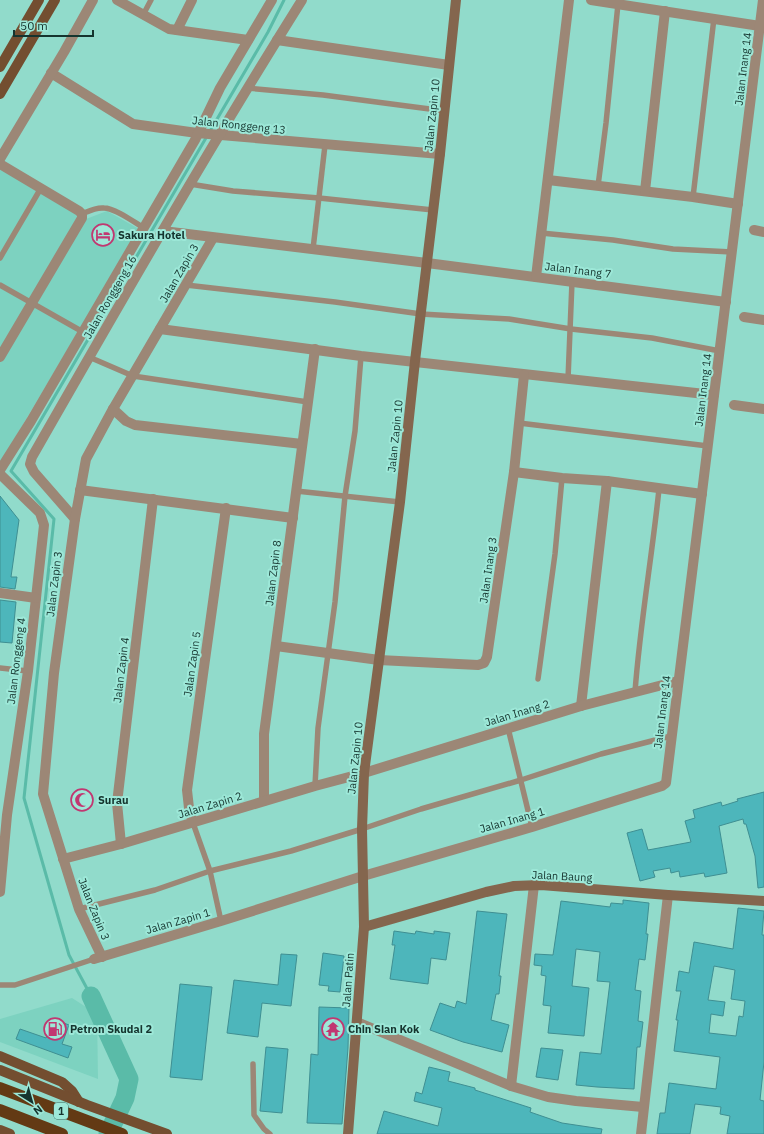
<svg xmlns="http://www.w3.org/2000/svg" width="764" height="1134" viewBox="0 0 764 1134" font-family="'IBM Plex Sans',sans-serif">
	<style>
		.built { fill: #7dd2c0 }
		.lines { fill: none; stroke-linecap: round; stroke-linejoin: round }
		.stream { stroke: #5abba8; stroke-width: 3 }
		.river { stroke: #5abba8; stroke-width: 19 }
		.building { fill: #4db6bb; stroke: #3f8f92; fill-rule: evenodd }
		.lane { stroke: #9c8776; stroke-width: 5.5 }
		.street { stroke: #9c8776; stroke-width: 10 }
		.secondary { stroke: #84664e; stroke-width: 10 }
		.primary { stroke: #734e30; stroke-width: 10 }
		.highway { stroke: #633a14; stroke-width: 12 }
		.labels { text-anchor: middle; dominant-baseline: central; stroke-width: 4; stroke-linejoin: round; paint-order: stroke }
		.shield { fill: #9de8d8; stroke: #3e6a61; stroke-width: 1 }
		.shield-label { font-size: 10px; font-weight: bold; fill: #15342e }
		.street-label { font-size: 11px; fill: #15342e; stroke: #9de8d8 }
		.poi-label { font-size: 11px; font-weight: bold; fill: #15342e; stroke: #9de8d8; text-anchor: start }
	</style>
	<rect width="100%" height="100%" fill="#91dbcb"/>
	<g class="built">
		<path d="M0 168 86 219 107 211 139 229 0 463Z"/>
		<path d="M72 998 97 1014 98 1079 0 1042V1019Z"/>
	</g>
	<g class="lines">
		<path class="stream" d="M91 996 69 955 24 798 54 519 11 471 268 32 284 0"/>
		<path class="river" d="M91 996 129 1079 125 1098 108 1134"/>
	</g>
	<g class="building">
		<path d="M0 496 19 520 11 577H17L15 589 0 587Z"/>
		<path d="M0 600 16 602 12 643 0 642Z"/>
		<path d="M764 792V887L758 888 755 856 746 824H744L743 819 719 826 727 873 705 877 704 873 680 877 679 871 671 873 670 868 653 871 655 877 640 881 627 833 642 829 648 850 691 842 685 821 695 818 693 810 721 802 722 806 738 801 737 799Z"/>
		<path d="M623 900 649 903 646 934H648L645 960 639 959 635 990 641 991 638 1021 643 1022 640 1047H637L634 1089 597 1087 576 1085 580 1052 601 1054 610 982 597 981 600 952 576 949 572 986 589 988 584 1036 548 1033 551 1006 543 1005 546 976 541 975 542 966 534 965 535 954 553 955 561 901 610 907 611 903 623 904Z"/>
		<path d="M738 908 764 911 762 935H764V1062L760 1100 764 1101V1134H727L730 1116 720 1114 721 1107 695 1104 690 1134H657L660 1113H665L669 1083 716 1089 720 1057 674 1051 678 1020H676L681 991H676L679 971 689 973 694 942 733 949ZM714 966 735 970 731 999 745 1001 743 1017 739 1016 736 1036 709 1033 711 1014 723 1016 725 1002 708 1000Z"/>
		<path d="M477 911 507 914 499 976H501L499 994H496L491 1020 509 1025 502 1052 463 1042 430 1030 440 1003 455 1008 457 1001 466 1004Z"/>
		<path d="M394 931 415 934 416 931 434 934V931L450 933 446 960 431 958 428 984 390 979 395 945H392Z"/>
		<path d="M323 953 344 956 340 992 328 991 329 986 319 985Z"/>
		<path d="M281 954 297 955 291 1006 262 1003 258 1037 227 1033 234 980 278 985Z"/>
		<path d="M180 984 212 987 202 1080 170 1077Z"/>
		<path d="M319 1007 349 1008 348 1048 342 1124 307 1123 311 1054 318 1055Z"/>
		<path d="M53 1019 69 1025 62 1044 72 1047 68 1058 16 1039 20 1029 46 1038Z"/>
		<path d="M266 1047 288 1049 282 1113 260 1111Z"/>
		<path d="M541 1048 563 1050 558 1080 536 1077Z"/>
		<path d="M429 1067 450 1072 448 1081 475 1088V1090L531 1108 530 1112 562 1123 602 1129 601 1134H377L384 1111 438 1126 442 1108 414 1101 416 1092 422 1094Z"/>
	</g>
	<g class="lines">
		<g class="lane">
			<path d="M143 15 151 0"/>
			<path d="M247 88 323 95 445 111"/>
			<path d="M190 184 233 191 319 198 433 210"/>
			<path d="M598 186 606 123 618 4"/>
			<path d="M693 197 714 18"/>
			<path d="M82 214C89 211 96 207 104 208 115 208 134 222 144 228"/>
			<path d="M541 233 613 240 673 249 732 252"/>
			<path d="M313 249 325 145"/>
			<path d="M0 258 41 188"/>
			<path d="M0 285 83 332"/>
			<path d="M186 285 335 302 421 314 509 319 571 329 652 338 720 351"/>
			<path d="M89 357 133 376 308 402"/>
			<path d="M568 379 572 282"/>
			<path d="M519 423 708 446"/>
			<path d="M296 491 400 502"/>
			<path d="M0 668 28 671"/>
			<path d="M538 679 555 554 562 478"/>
			<path d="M635 692C640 624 652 557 659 489"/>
			<path d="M508 728 532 827"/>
			<path d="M315 786 318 728 335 602 345 496 355 431 361 356"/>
			<path d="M193 823 210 871 221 921"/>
			<path d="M79 909 155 890 210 871 291 851 362 829 421 809 521 780 601 754 671 736"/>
			<path d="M0 985H15L94 959"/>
			<path d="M253 1064 254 1115 264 1129 270 1134"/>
		</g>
		<g class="street">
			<path d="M117 0 169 29 248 40"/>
			<path d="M591 0 760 26"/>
			<path d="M177 30 192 0"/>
			<path d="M277 40 449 65"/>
			<path d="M51 73 133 124 197 133 440 154"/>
			<path d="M0 159 64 52 93 0"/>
			<path d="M0 164 79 211 82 214V218L0 357"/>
			<path d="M548 180 693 197 738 204"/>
			<path d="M645 191 665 11"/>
			<path d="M754 230 764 232"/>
			<path d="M163 231 427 263 726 302"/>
			<path d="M536 277 569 0"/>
			<path d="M744 317 764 320"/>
			<path d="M160 329 361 356 714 395"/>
			<path d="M734 405 764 409"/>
			<path d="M113 409 126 421 135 425 302 444"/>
			<path d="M0 470 31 421 195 140 220 88 272 0"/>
			<path d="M514 472 562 478 607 481 702 494"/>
			<path d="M0 474 40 513 44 525 28 671 7 815 0 892"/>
			<path d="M80 490 293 518"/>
			<path d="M75 519 34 472 30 464 32 457C120 303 208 150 302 0"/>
			<path d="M0 593 36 598"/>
			<path d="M276 646 379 660 478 665 484 663 487 657 514 472 524 375"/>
			<path d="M581 706 607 481"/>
			<path d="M264 801V734L315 349"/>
			<path d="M193 823 189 808 187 790 226 508"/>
			<path d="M121 844 117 803 153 499"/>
			<path d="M63 859 121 844 315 786 364 773 581 706 678 681"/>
			<path d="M102 957 79 909 43 794 54 673 75 519 86 459 113 409 213 238"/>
			<path d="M94 959 221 921 363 876 532 827 662 786 666 783 763 0"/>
			<path d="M357 1022 511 1086 548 1097 576 1101 643 1107"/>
			<path d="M511 1086 534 885"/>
			<path d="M641 1134 668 895"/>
		</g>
		<g class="secondary">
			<path d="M364 927 486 892 514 886 541 885 668 895 764 901"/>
			<path d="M348 1134 364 927 362 829 364 773 400 502 415 361 440 154 456 0"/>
		</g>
		<g class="primary">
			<path d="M0 67 39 0"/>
			<path d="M0 94 55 0"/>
			<path d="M0 1056 62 1082 72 1091 79 1102"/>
			<path d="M0 1070 87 1105 167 1134"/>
			<path d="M0 1130 10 1134"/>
		</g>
		<g class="highway">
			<path d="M0 1088 122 1134"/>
			<path d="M0 1110 62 1134"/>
		</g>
	</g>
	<defs>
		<g id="hotel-ring" transform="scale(1.15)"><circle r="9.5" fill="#9de8d8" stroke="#c13771" stroke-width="1.5"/><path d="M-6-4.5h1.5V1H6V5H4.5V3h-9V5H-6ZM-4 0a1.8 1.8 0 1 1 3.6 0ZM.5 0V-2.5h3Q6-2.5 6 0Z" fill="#c13771"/></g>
		<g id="mosque-ring" transform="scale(1.15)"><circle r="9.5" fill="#9de8d8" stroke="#c13771" stroke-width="1.5"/><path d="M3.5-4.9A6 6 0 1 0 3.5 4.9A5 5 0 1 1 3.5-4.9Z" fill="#c13771"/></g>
		<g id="fuel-ring" transform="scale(1.15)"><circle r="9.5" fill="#9de8d8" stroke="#c13771" stroke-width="1.5"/><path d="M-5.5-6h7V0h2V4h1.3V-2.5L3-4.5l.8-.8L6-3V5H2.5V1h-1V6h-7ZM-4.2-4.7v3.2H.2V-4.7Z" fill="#c13771"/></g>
		<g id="temple-ring" transform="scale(1.15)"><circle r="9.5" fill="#9de8d8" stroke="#c13771" stroke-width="1.5"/><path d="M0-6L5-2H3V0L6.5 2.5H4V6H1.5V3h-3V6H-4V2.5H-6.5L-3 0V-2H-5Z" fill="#c13771"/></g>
	</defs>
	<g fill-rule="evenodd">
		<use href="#hotel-ring" x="103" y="235"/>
		<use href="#mosque-ring" x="82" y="800"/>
		<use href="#fuel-ring" x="55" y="1029"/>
		<use href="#temple-ring" x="333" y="1029"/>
	</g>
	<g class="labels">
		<rect class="shield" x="54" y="1103" width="14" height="16" rx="3"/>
		<g class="shield-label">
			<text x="61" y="1111">1</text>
		</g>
		<g class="street-label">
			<text transform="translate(743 69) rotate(-83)">Jalan Inang 14</text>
			<text transform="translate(432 115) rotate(-84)">Jalan Zapin 10</text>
			<text transform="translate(239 125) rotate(6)">Jalan Ronggeng 13</text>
			<text transform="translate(578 270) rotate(7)">Jalan Inang 7</text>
			<text transform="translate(179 273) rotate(-60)">Jalan Zapin 3</text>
			<text transform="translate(110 297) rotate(-60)">Jalan Ronggeng 16</text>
			<text transform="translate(703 390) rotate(-83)">Jalan Inang 14</text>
			<text transform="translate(395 436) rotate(-84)">Jalan Zapin 10</text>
			<text transform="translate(488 570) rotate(-82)">Jalan Inang 3</text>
			<text transform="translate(273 573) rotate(-83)">Jalan Zapin 8</text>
			<text transform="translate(54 584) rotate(-83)">Jalan Zapin 3</text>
			<text transform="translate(16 661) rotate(-83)">Jalan Ronggeng 4</text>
			<text transform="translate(192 664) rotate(-82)">Jalan Zapin 5</text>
			<text transform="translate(121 670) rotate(-83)">Jalan Zapin 4</text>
			<text transform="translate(662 712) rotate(-83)">Jalan Inang 14</text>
			<text transform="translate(517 713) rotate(-17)">Jalan Inang 2</text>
			<text transform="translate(355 758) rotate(-84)">Jalan Zapin 10</text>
			<text transform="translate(210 805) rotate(-17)">Jalan Zapin 2</text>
			<text transform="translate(512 820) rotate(-16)">Jalan Inang 1</text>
			<text transform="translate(562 876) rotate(3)">Jalan Baung</text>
			<text transform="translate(94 909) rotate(68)">Jalan Zapin 3</text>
			<text transform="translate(178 921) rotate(-16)">Jalan Zapin 1</text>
			<text transform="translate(348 980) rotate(-86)">Jalan Patin</text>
		</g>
		<g class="poi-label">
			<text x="118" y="235">Sakura Hotel</text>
			<text x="98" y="800">Surau</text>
			<text x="70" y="1029">Petron Skudai 2</text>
			<text x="348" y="1029">Chin Sian Kok</text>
		</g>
	</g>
	<g transform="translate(32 1102) rotate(143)" stroke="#9de8d8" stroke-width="3" paint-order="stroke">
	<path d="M0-3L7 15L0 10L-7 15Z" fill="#15342e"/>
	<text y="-6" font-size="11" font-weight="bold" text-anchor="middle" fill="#15342e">N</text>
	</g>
	<path d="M14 30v6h79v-6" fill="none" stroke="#15342e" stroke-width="2"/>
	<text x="20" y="30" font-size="12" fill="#15342e" stroke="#9de8d8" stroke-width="3" paint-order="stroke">50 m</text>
</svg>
